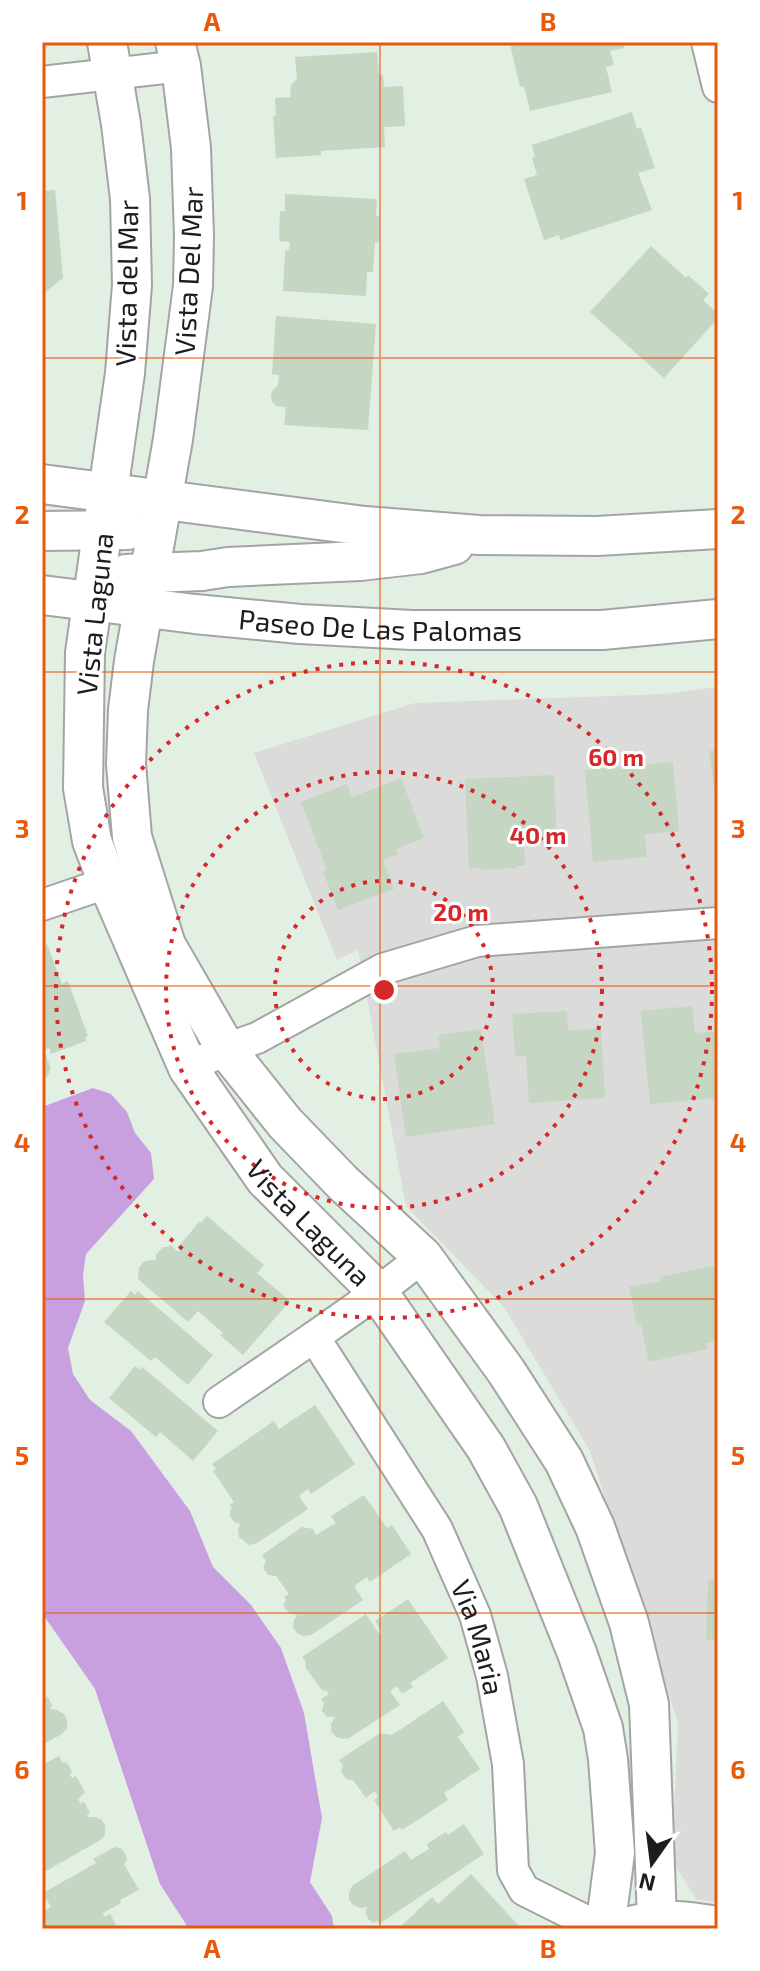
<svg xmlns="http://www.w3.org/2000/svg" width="760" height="1971" viewBox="0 0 760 1971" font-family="'Exo 2',sans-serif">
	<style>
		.residential { fill: #dbdbda }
		.water { fill: #c9a0df }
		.building { fill: #c5d6c2 }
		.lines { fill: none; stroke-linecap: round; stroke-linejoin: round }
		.minor-casing { stroke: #a4a4a4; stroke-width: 34 }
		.tertiary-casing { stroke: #a4a4a4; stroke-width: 42 }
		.minor { stroke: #fff; stroke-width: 30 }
		.tertiary { stroke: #fff; stroke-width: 38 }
		.grid { fill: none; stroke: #e8590c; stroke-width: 2; stroke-opacity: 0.55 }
		.ring { fill: none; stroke: #d62828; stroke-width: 4; stroke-dasharray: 4 8 }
		.labels { text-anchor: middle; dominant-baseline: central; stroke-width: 6; stroke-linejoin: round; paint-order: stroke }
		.street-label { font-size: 28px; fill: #1d1d1d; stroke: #fff }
		.centre { fill: #d62828; stroke: #fff; stroke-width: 4 }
		.ring-label { font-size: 24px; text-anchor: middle; font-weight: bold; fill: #d62828; stroke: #fff; stroke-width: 6; stroke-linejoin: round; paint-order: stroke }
		.neatline { fill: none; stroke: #e8590c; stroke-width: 3 }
		.grid-label { font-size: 26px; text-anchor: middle; font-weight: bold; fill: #e8590c }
	</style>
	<rect width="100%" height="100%" fill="#e2efe3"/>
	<path class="residential" d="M718 687V1903L696 1899 672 1860 678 1723 590 1451 504 1307 406 1206 358 950 337 960 254 753 415 703 664 694Z"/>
	<path class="water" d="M93 1088 111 1094 127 1112 135 1133 151 1153 154 1179 86 1254 83 1275 85 1301 68 1348 73 1374 90 1400 131 1431 190 1511 213 1567 251 1605 281 1648 304 1713 322 1818 310 1882 332 1916 334 1929H189L160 1884 95 1689 42 1613V1107Z"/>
	<g class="building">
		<path d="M513 42H622L624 48 610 51 614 65 606 67 612 92 530 111 524 86 520 87 510 44Z"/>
		<path d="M377 52 379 75H383L384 87 403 86 405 126 384 127 385 147 321 151V155L276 158 273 116H276L275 98 290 97 291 85 297 79 295 57Z"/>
		<path d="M632 112 637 129 641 127 655 168 638 173 652 210 560 240 559 235 544 240 524 179 537 175 532 158 535 157 532 145Z"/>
		<path d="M55 190 63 278 42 295V191Z"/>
		<path d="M285 194 377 199 376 216 380 217 379 243 375 242 373 272H367L366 296 283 291 285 251 289 250 290 242 279 241 280 211H285Z"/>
		<path d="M651 246 686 278 688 275 709 294 703 300 718 314V318L664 378 590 312Z"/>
		<path d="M276 316 376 324 368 430 284 425 286 407 276 406 272 401 271 396 272 391 278 385 279 375 272 374Z"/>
		<path d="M718 750V800L716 801 709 751Z"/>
		<path d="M673 762 679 831 645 834 647 857 593 862 585 770Z"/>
		<path d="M554 775 557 843 524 845 525 865 517 866V868L479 870V868H469L465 779Z"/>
		<path d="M401 778 424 838 396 849 398 854 383 860 394 889 338 910 323 871 327 870 301 802 347 784 352 797Z"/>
		<path d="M47 944 62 984 68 981 88 1036 85 1037 86 1041 51 1054 49 1048 44 1050 51 1069 47 1077 42 1078V946Z"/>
		<path d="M692 1006 695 1033 718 1031V1098L650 1104 641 1011Z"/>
		<path d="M567 1011 568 1030 601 1029 605 1098 529 1103 526 1056H515L512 1014Z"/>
		<path d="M481 1029 495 1124 406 1137 394 1054 440 1048 438 1035Z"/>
		<path d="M207 1216 264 1265 257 1273 290 1301 243 1355 220 1335 223 1333 198 1311 188 1322 138 1279 139 1268 143 1262 150 1260H156V1255L163 1247H168L171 1245 178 1252 180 1249 178 1247 200 1221 201 1223Z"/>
		<path d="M718 1265V1340L706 1343 707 1349 649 1362 641 1325H637L629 1287 660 1281V1277Z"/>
		<path d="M131 1291 135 1295 138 1291 213 1355 188 1385 155 1357 151 1361 104 1322Z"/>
		<path d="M135 1366 140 1370 142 1367 218 1431 193 1461 160 1432 156 1437 109 1398Z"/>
		<path d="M315 1405 355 1464 311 1494 308 1489 299 1496 308 1509 257 1543 249 1545 239 1537 238 1529 240 1524 234 1522 230 1516V1510L232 1509 230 1505 234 1502 213 1471 216 1469 212 1464 274 1421 279 1429Z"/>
		<path d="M364 1495 387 1528 392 1525 411 1554 370 1582 367 1577 354 1586 363 1600 311 1635 303 1636 297 1633 293 1627 294 1620 297 1615 290 1614 283 1605 286 1600 284 1597 289 1594 276 1576 268 1575 263 1568 266 1561 262 1555 302 1527 313 1529 316 1535 336 1523 331 1516Z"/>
		<path d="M708 1579 718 1580V1641L706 1640Z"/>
		<path d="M408 1599 448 1658 410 1683 413 1687 402 1694 397 1686 390 1691 400 1705 349 1738 343 1739 336 1737 331 1731V1724L335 1717H327L322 1711 324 1703 321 1699 329 1694 327 1691 322 1690 305 1667 306 1662 302 1657 366 1614 379 1634 382 1632 375 1621Z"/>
		<path d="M42 1696 48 1697 52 1705 50 1709 57 1710 64 1714 67 1721V1728L62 1734 42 1745Z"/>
		<path d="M443 1701 464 1732 458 1737 480 1769 444 1793 448 1800 402 1830 400 1827 394 1831 374 1800 378 1797 375 1791 366 1798 353 1780 346 1779 341 1771 343 1765 339 1760 380 1733 392 1735Z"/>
		<path d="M59 1756 62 1762 67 1763 72 1771 70 1775 72 1778 76 1776 85 1792 78 1799 81 1804 84 1802 90 1813 87 1815 88 1817H95L102 1820 105 1826V1834L102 1839 46 1871 42 1863V1765Z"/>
		<path d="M464 1824 484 1854 379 1924 377 1921 374 1923 369 1920 365 1913 367 1907 360 1908 353 1905 349 1899V1892L352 1886 405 1851 411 1860 429 1849 427 1844 446 1832 448 1835Z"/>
		<path d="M115 1847 122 1849 126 1855 127 1859 124 1864 139 1890 120 1900 121 1903 103 1913 104 1917 110 1914 118 1929H42V1912L51 1907 43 1893 96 1863 93 1859Z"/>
		<path d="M471 1874 520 1927 517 1929H398L432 1897 438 1904Z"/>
	</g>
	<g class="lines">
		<g class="minor-casing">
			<g id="minor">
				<path d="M707 42 718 87"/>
				<path d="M42 82 181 66"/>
				<path d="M42 905 127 876"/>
				<path d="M188 1068 226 1049 257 1038 383 969 477 941 718 923"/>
				<path d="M314 1337 378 1292 423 1257"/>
				<path id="s1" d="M219 1402 314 1337 437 1529 475 1615 492 1676 508 1764 513 1870 524 1890 602 1929"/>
			</g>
		</g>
		<g class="tertiary-casing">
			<g id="tertiary">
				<path id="s2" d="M107 42 121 124 130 199 132 285 125 373 85 653 83 788 92 841 108 883 188 1068 265 1179 378 1292 486 1448 518 1506 577 1653 603 1728 608 1759 615 1853 605 1929"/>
				<path d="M175 42 181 66 191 148 194 236 193 286 173 439 134 661 128 710 126 764 132 837 166 945 226 1049 285 1123 343 1183 423 1257 506 1371 564 1461 595 1527 629 1623 649 1704 657 1920 655 1929"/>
				<path d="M42 484 365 526 479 535 597 536 718 529"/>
				<path d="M42 531 127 530"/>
				<path d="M126 574 202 571 228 567 360 561 421 554 454 545"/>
				<path id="s3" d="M42 595 195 614 300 624 412 630H602L718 619"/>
				<path d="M634 1925C665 1918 687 1921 718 1926"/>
			</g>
		</g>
		<use href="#minor" class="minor"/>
		<use href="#tertiary" class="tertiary"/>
	</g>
	<path class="grid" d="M380 42V1929M42 358H718M42 672H718M42 986H718M42 1299H718M42 1613H718"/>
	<g class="ring">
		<circle cx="384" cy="990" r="109"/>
		<circle cx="384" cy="990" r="218"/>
		<circle cx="384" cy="990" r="328"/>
	</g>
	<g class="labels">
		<g class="street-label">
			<text transform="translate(188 271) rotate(-87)">Vista Del Mar</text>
			<text transform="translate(126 283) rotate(-89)">Vista del Mar</text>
			<text transform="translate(94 614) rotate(-84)">Vista Laguna</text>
			<text stroke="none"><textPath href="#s3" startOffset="340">Paseo De Las Palomas</textPath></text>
			<text stroke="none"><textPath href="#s2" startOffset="1248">Vista Laguna</textPath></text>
			<text stroke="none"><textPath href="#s1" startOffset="460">Via Maria</textPath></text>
		</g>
	</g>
	<circle cx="384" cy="990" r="12" class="centre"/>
	<g class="ring-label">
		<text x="616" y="766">60 m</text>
		<text x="538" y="844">40 m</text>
		<text x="461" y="921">20 m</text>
	</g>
	<rect width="760" height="1971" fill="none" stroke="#ffffff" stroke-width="88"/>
	<g transform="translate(652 1863) rotate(194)" stroke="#ffffff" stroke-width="6" paint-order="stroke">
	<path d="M0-6L14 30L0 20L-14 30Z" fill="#1d1d1d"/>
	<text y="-12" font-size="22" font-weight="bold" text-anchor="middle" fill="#1d1d1d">N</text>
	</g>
	<rect x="44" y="44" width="672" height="1883" class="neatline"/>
	<g class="grid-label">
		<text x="212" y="31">A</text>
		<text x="548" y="31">B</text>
		<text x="22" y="210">1</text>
		<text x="738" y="210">1</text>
		<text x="22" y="524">2</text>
		<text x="738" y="524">2</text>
		<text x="22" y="838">3</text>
		<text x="738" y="838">3</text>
		<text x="22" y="1152">4</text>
		<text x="738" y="1152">4</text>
		<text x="22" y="1465">5</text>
		<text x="738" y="1465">5</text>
		<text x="22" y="1779">6</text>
		<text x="738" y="1779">6</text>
		<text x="212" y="1958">A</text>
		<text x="548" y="1958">B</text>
	</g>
</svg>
